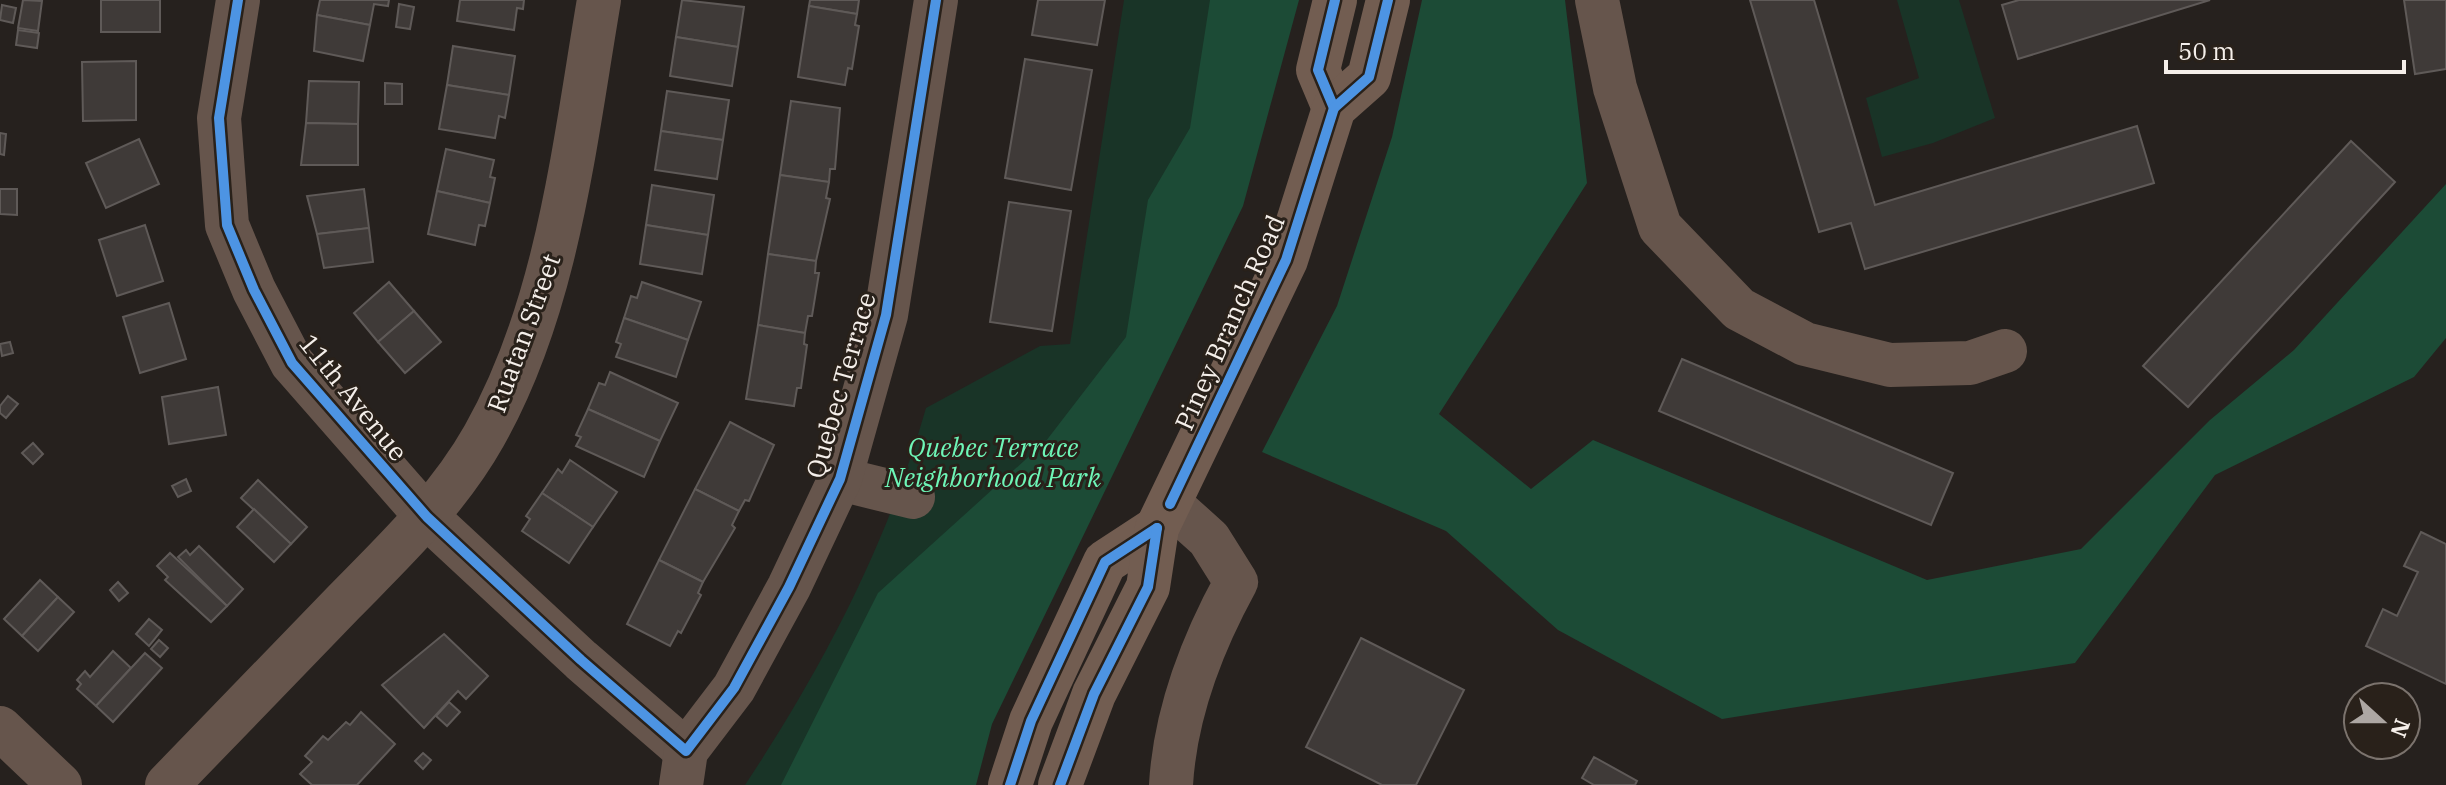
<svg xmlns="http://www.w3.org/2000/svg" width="2446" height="785" viewBox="0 0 2446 785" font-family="'IBM Plex Serif',serif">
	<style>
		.green { fill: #193427 }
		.forest { fill: #1c4b36 }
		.building { fill: #3f3a38; stroke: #5f5a58; stroke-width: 2 }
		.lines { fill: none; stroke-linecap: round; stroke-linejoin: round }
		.minor { stroke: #66554c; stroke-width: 44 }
		.major { stroke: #725d51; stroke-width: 44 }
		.cycleway-casing { stroke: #29211a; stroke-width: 15 }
		.cycleway { stroke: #4d94e3; stroke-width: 10 }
		.labels { text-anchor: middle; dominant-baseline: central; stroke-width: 6; stroke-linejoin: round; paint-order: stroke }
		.street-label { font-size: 26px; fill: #f5efea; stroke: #29211a }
		.park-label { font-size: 26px; font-style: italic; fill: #6ef6b7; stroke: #29211a }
	</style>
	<rect width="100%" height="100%" fill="#26211e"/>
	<g class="green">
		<path d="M1124 0H1269L1241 101 923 785H745C823 667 887 545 926 408L1040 346 1070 344Z"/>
		<path d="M1897 0H1959L1995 118 1933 143 1882 157 1866 98 1919 78Z"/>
	</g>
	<g class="forest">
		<path d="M1210 0H1299L1243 206 992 724 976 785H781L878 593 1046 441 1126 337 1148 200 1190 128Z"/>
		<path d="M1422 0H1565L1587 183 1439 414 1531 489 1593 440 1927 580 2081 549 2210 420 2294 350 2446 184V338L2414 377 2215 475 2075 663 1722 719 1558 630 1446 531 1262 452 1337 306 1392 137Z"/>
	</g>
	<g class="building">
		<path d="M23 0 42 1 38 31 18 28Z"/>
		<rect x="101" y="0" width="59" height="32"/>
		<path d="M320 0H389L388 6 374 4 370 25 317 15Z"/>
		<path d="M460 0H524L523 9 517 8 514 30 457 21Z"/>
		<path d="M682 0 744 7 738 47 676 37Z"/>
		<path d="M810 0H859L857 14 809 6Z"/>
		<path d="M1038 0H1105L1097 45 1032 35Z"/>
		<path d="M1750 0H1814L1875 205 2137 126 2154 183 1865 269 1851 223 1819 232Z"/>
		<path d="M2019 0H2210L2018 59 2002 5Z"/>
		<path d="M2404 0H2446V69L2415 74Z"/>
		<path d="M399 4 414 7 410 29 396 27Z"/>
		<path d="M2 5 16 8 13 23 0 20Z"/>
		<path d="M809 6 857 14 855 25 859 26 852 69 848 68 845 85 798 77Z"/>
		<path d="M317 15 370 25 363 61 314 51Z"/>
		<path d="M18 30 39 33 37 48 16 45Z"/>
		<path d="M676 37 738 47 732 86 670 76Z"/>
		<path d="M453 46 515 56 509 95 447 85Z"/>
		<path d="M1025 59 1092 70 1071 190 1005 178Z"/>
		<path d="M136 61V120L83 121 82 62Z"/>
		<path d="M309 81 359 82 358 124 306 123Z"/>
		<path d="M385 83 402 84V104H385Z"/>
		<path d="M447 85 509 95 505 118 499 116 495 138 439 129Z"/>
		<path d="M667 91 729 100 723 140 661 131Z"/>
		<path d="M791 101 840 108 835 169H830L829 182 780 175Z"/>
		<path d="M306 123 358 124V165H301Z"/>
		<path d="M661 131 723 140 717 179 655 170Z"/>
		<path d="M0 133 6 134 4 155 0 154Z"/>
		<path d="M139 139 159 184 106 208 86 163Z"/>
		<path d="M2351 141 2395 182 2188 407 2143 366Z"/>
		<path d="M446 149 494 160 490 177 495 178 490 203 437 191Z"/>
		<path d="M780 175 829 182 826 198 830 199 816 261 768 254Z"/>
		<path d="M652 185 714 195 708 235 646 225Z"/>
		<path d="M0 189H17V215L0 214Z"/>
		<path d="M364 189 369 228 317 234 307 196Z"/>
		<path d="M437 191 490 203 485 226 479 225 475 245 428 234Z"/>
		<path d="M1009 202 1071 211 1052 331 990 322Z"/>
		<path d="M145 225 163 281 117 296 99 240Z"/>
		<path d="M646 225 708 235 702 274 640 264Z"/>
		<path d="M369 228 373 262 324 268 317 234Z"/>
		<path d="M768 254 816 261 815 273H819L812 316H808L805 333 758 325Z"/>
		<path d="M389 282 414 311 378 342 354 313Z"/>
		<path d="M642 282 701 302 688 340 624 318 631 296 637 298Z"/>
		<path d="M169 303 186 359 140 373 123 317Z"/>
		<path d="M414 311 441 342 405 373 378 342Z"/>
		<path d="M624 318 688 340 676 377 616 357 621 344 616 342Z"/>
		<path d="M758 325 805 333 804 344 807 345 801 388H797L794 406 746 399Z"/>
		<path d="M10 342 13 353 2 356 0 344Z"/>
		<path d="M1682 359 1953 473 1931 525 1659 411Z"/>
		<path d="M610 372 678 403 660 441 588 409 599 383 605 385Z"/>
		<path d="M218 387 226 435 169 444 162 397Z"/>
		<path d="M8 396 18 404 6 418 0 413V406Z"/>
		<path d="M588 409 660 441 644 477 576 446 581 437 576 435Z"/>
		<path d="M730 422 774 445 749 501 745 500 739 511 695 489Z"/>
		<path d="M33 443 43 454 33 464 22 453Z"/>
		<path d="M570 460 617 492 593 527 542 493 558 469 562 473Z"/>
		<path d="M186 479 191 491 178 497 172 486Z"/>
		<path d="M258 480 307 527 291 544 241 498Z"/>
		<path d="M695 489 739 511 732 525 735 528 703 582 659 560Z"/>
		<path d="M542 493 593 527 569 563 522 531 530 519 526 516Z"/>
		<path d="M254 509 291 544 274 562 237 527Z"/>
		<path d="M2421 532 2446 544V684L2366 646 2383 609 2397 616 2418 572 2404 566Z"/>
		<path d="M199 546 243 589 227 606 178 557 186 550 190 555Z"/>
		<path d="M170 553 227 606 211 622 165 580 168 577 157 566Z"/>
		<path d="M659 560 703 582 698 593 701 595 681 633 678 631 670 646 627 624Z"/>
		<path d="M40 580 58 597 22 636 4 619Z"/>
		<path d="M118 582 128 593 119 601 110 590Z"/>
		<path d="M58 597 74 612 38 651 22 636Z"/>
		<path d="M149 619 162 630 149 646 136 634Z"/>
		<path d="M444 634 488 676 466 699 458 691 424 728 382 685Z"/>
		<path d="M1361 638 1464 690 1416 785H1382L1306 747Z"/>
		<path d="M159 640 168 648 160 657 151 649Z"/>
		<path d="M113 651 131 668 96 706 77 689 81 684 77 680 85 671 90 677Z"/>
		<path d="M145 653 162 668 113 722 96 706Z"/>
		<path d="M449 702 460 712 447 726 436 716Z"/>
		<path d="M361 712 395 744 357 785H312L300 774 312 762 305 756 323 736 328 740 346 722 350 725Z"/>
		<path d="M423 753 431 760 423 769 415 761Z"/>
		<path d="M1594 757 1637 781 1635 785H1594L1582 778Z"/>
	</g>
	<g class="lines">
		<g class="minor">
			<path d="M238 0 219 118 227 225 254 290 292 363 427 517 581 660 686 751"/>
			<path d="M1597 0 1615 88 1660 227 1739 309 1805 344 1890 365 1970 363 2005 351"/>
			<path d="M840 479 913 497"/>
			<path d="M1170 504 1209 539 1236 582C1202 644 1175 715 1171 785"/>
			<path d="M0 728 60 785"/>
			<path d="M167 785C226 724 285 663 344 602 394 551 448 500 484 436 558 305 574 146 599 0"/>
			<path d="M681 785 686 751 734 688 789 587 840 479 886 315 936 0"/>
		</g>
		<g class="major">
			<path d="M1334 108 1318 70 1335 0"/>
			<path d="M1010 785 1031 721 1105 562 1157 528"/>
			<path d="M1060 785 1094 694 1148 587 1157 528 1286 260 1334 108 1369 77 1388 0"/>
		</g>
		<g class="cycleway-casing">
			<g id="cycleway">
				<path d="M238 0 219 118 227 225 254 290 292 363 427 517 581 660 686 751 734 688 789 587 840 479 886 315 936 0"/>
				<path d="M1334 108 1318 70 1335 0"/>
				<path d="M1170 504 1286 260 1334 108 1369 77 1388 0"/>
				<path d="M1010 785 1031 721 1105 562 1157 528"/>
				<path d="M1060 785 1094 694 1148 587 1157 528"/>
			</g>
		</g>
		<use href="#cycleway" class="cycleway"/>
	</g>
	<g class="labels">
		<g class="street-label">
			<text transform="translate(1229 322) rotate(-66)">Piney Branch Road</text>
			<text transform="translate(523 333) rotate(-70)">Ruatan Street</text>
			<text transform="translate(840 385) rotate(-74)">Quebec Terrace</text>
			<text transform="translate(354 397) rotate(51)">11th Avenue</text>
		</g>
		<g class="park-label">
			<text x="993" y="447">Quebec Terrace<tspan x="993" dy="30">Neighborhood Park</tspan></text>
		</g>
	</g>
	<g transform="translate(2382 721) rotate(111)"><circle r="38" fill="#29211a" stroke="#7b736d" stroke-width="2"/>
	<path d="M0-6L14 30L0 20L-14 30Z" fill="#ada7a3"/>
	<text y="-12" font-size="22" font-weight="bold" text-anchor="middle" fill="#f5efea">N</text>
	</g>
	<path d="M2166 60v12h238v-12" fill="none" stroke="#f5efea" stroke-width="4"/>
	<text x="2178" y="60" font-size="24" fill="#f5efea" stroke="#29211a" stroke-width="6" paint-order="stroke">50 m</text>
</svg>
